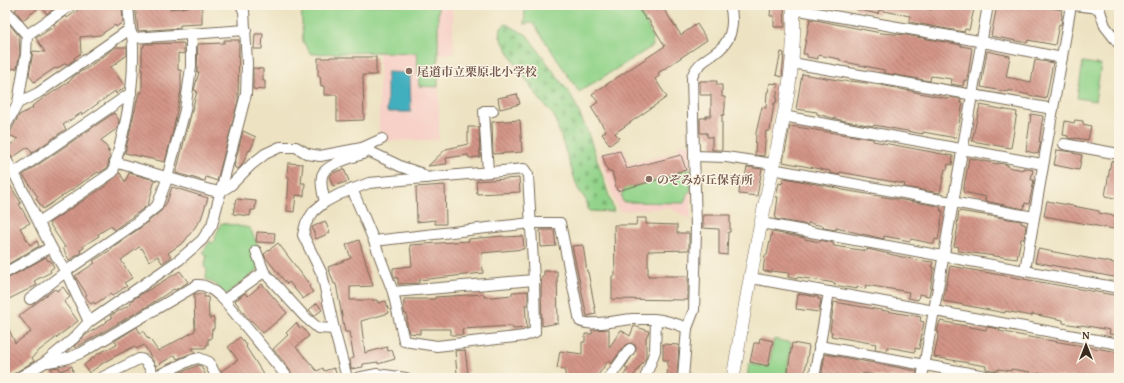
<svg xmlns="http://www.w3.org/2000/svg" width="1124" height="383" viewBox="0 0 1124 383" font-family="'Gentium Book Plus','Noto Serif JP',serif">
	<style>
		.built { fill: #f7d1c8 }
		.green { fill: #92d38a; stroke: #667e54 }
		.cemetery { fill: url(#cemetery-stones); stroke: #667e54 }
		.water { fill: #42afbf; stroke: #3e6c6e }
		.building { fill: url(#building-back-hatch) }
		.lines { fill: none; stroke-linecap: round; stroke-linejoin: round }
		.minor-casing { stroke: #796b58; stroke-width: 12 }
		.tertiary-casing { stroke: #796b58; stroke-width: 14 }
		.minor { stroke: #fff; stroke-width: 10 }
		.tertiary { stroke: #fff; stroke-width: 13 }
		.education-dot { fill: #8d6e63; stroke: #fcf5e5; stroke-width: 1.5 }
		.labels { text-anchor: middle; dominant-baseline: central; stroke-width: 3; stroke-linejoin: round; paint-order: stroke }
		.education-label { font-size: 12px; font-weight: bold; fill: #785e54; stroke: #fcf5e5; text-anchor: start }
	</style>
	<defs>
		<pattern id="cemetery-stones" width="16" height="16" patternUnits="userSpaceOnUse"><rect width="16" height="16" fill="#92d38a"/><path d="M2 7V4a2 2 0 0 1 4 0v3zM10 15v-3a2 2 0 0 1 4 0v3z" fill="#7fb577"/></pattern>
		<pattern id="building-back-hatch" width="6" height="6" patternUnits="userSpaceOnUse"><rect width="6" height="6" fill="#d39588"/><path d="M-1 5l2 2M0 0l6 6M5-1l2 2" fill="none" stroke="#ac7a6f"/></pattern>
	</defs>
	<rect width="100%" height="100%" fill="#fcf5e5"/>
	<filter id="ink" filterUnits="userSpaceOnUse"><feTurbulence type="fractalNoise" baseFrequency=".025" numOctaves="2"/><feDisplacementMap in="SourceGraphic" scale="8" xChannelSelector="R" yChannelSelector="G"/><feConvolveMatrix kernelMatrix="1 2 1 2 8 2 1 2 1" color-interpolation-filters="sRGB"/></filter>
	<filter id="wash" filterUnits="userSpaceOnUse"><feTurbulence type="fractalNoise" baseFrequency=".012" numOctaves="4" result="noise"/><feDisplacementMap in="SourceGraphic" scale="16" xChannelSelector="R" yChannelSelector="G"/><feGaussianBlur stdDeviation="0.9" result="paint"/><feColorMatrix in="noise" values="0 0 0 0 0 0 0 0 0 0 0 0 0 0 0 0 0 1.4 0 .05"/><feComposite in="paint" operator="in"/></filter>
	<g filter="url(#wash)">
		<rect width="100%" height="100%" fill="#ede3c3"/>
		<g class="built">
			<path d="M301 5H452L454 53 439 54V140L385 141 379 135V53L311 54 303 42Z"/>
			<path d="M691 144V220L670 208 622 211 618 210 599 155 618 148 624 150 629 164 677 152 679 145Z"/>
		</g>
		<g class="green">
			<path d="M301 5H438V87L419 86 417 53 379 52 311 54 303 42Z"/>
			<path d="M529 5H634C643 15 653 33 653 46L579 92 533 23 524 24 525 9Z"/>
			<path d="M1083 62 1101 65 1095 101 1077 98Z"/>
			<path d="M691 168V190L687 195 684 203 623 202 621 196 625 187H631L677 174V172Z"/>
			<path d="M221 223 250 228 259 248 258 270 226 294 222 295 217 285 206 279 207 269 204 267 207 256 203 252 210 241 213 243Z"/>
			<path d="M774 339 791 343 786 378H747L749 364 769 367Z"/>
		</g>
		<path class="cemetery" d="M506 24 527 35 572 97 588 133 614 211 612 212 589 211 586 200 578 189 554 116 537 96 515 63 500 37 501 28 504 25Z"/>
		<path class="water" d="M387 72 410 73 411 112H387Z"/>
		<g id="blocks">
			<g class="building">
				<path d="M21 5H58L59 6 47 14 41 6 23 20 15 10Z"/>
				<path d="M85 5H122L123 22 116 27 115 25 100 35 80 37 81 53 74 58 75 59 67 65 66 63 56 69 55 68 34 82 29 75 33 51 45 52 36 38 55 26 54 24 66 16 67 18Z"/>
				<path d="M135 5H170V9L188 7V5H202V24L180 25V28L138 31Z"/>
				<path d="M640 5H661L681 35 697 24 707 40 658 73 660 75 655 79 667 97 615 133 619 138 610 145 602 134 606 131 591 107 598 102 592 94 665 46 648 19 646 20 640 11 642 9Z"/>
				<path d="M771 5H784L785 27H774V16H770Z"/>
				<path d="M855 5H907L931 10V5H975L969 30 965 29 964 32 909 22 910 16 879 10 878 14 855 9Z"/>
				<path d="M997 5H1034L1062 10 1061 14 1062 15 1061 25 1059 24 1055 45 1028 40 1027 43 991 36Z"/>
				<path d="M5 19 19 36 20 53 17 68 5 70Z"/>
				<path d="M810 19 881 33 906 35 961 45V46L972 48 967 81 964 80 963 86 951 84 952 79 931 76 930 81 884 73V70L840 61V59L818 55V59L807 57V54H803Z"/>
				<path d="M255 34H263L262 49H254Z"/>
				<path d="M224 40H239L238 101 217 181 206 177 205 181 176 173 197 91 194 90 199 72H197V70L198 44 224 43Z"/>
				<path d="M183 43 184 44V54L178 53V70H181V90L173 131 165 162 125 153 139 92 142 93V47H144V44Z"/>
				<path d="M116 47H127V55L111 67 125 86V87L116 94 115 91 82 115 81 113 63 125 66 129 32 153 28 147 12 158 6 148 18 139 9 135 19 115 33 108 32 106 70 81 73 77 83 70V71Z"/>
				<path d="M987 51 1010 56 1006 77 1031 82 1035 60 1053 63 1046 99 1008 90V92L981 87Z"/>
				<path d="M781 52 784 53 782 77 776 75Z"/>
				<path d="M330 57H376V75H363L364 120 337 121V95H324V86H321L320 76H318V58H330Z"/>
				<path d="M253 68 263 69V81H265V90L253 89Z"/>
				<path d="M802 74 850 82 851 81 881 85 949 99 950 97 961 99 960 103H963L956 138 923 132V134L874 125V126L840 120 817 114V112L796 109Z"/>
				<path d="M700 81H717V85H722V97H725V107L724 115H722V150H712V137H707V133H700V118H706V116H711V95H700Z"/>
				<path d="M770 83 778 84 776 103H774L770 131H766L764 156 755 155 756 133 762 107 766 108 767 92H768Z"/>
				<path d="M517 94 520 104 500 109 498 98Z"/>
				<path d="M980 105 1017 112 1011 148 972 141Z"/>
				<path d="M114 113 119 120 118 128 101 140 110 151 107 150 110 156 107 168 99 173 98 172 43 209 36 198 38 197 23 175Z"/>
				<path d="M1031 114 1043 116 1039 142H1041L1038 154 1026 151Z"/>
				<path d="M520 120 522 152 493 154 492 122Z"/>
				<path d="M1075 120 1083 121V124L1091 126 1088 140 1075 138V139L1068 138V136L1063 135 1065 121 1074 123Z"/>
				<path d="M790 126 860 137 873 139V141L953 156 952 165 948 164 947 170 945 169 940 193 904 187 905 184 840 172 839 175 830 173V171L783 162Z"/>
				<path d="M468 127H479L480 157 469 158 468 155 446 158 447 164 428 166 446 149 468 144Z"/>
				<path d="M243 131 256 137 250 151 249 150 242 165 238 169 234 167Z"/>
				<path d="M1057 150 1073 152V153L1082 155 1079 170 1054 165Z"/>
				<path d="M620 151 627 169 681 155 686 170 677 172 678 174 617 191 612 171 608 172 602 155Z"/>
				<path d="M969 158 998 164V163L1008 165V167L1023 170V168L1033 170 1031 180H1034L1029 204 1025 203 1024 209 985 201 986 197 963 192Z"/>
				<path d="M1111 161 1119 162V199L1105 196Z"/>
				<path d="M288 163 303 164 301 183H305L304 196 296 195 294 212 287 211 289 177H287Z"/>
				<path d="M747 167 762 169 757 196 739 194 740 183H744Z"/>
				<path d="M344 169 349 181 333 186 329 176 333 173Z"/>
				<path d="M120 173 125 182 129 173 155 180 148 205 114 230 111 226 98 234 99 236 83 246 84 248 80 250 81 253 69 260 63 248 65 247 49 223 107 185V184Z"/>
				<path d="M5 177 21 203 19 204 30 223 20 228 30 245 37 241 39 246 8 264 5 258Z"/>
				<path d="M519 178 520 192 477 194 476 181Z"/>
				<path d="M784 178 837 188 843 190 938 206 941 208 940 211H943L938 240 935 239 934 244 911 239 910 241 884 236V239L836 228V230L823 228 824 226 808 223 807 225 775 219 778 197H776L779 183 782 184Z"/>
				<path d="M445 185 446 224H435V220L417 222 416 187Z"/>
				<path d="M172 187 208 198 201 219 184 242 168 253 171 257 162 263 158 256 149 261 142 248 141 249 139 247 121 260 132 278 124 283 127 286 112 296 110 294 95 304 94 302 91 304 85 296 87 295 75 276 95 263 93 261 112 249 111 248 143 226 161 211 167 202Z"/>
				<path d="M236 199 256 201 255 210H251L250 216 233 214Z"/>
				<path d="M1047 201 1099 211V213L1119 217V230L1044 216Z"/>
				<path d="M959 211 1021 221V223L1026 225 1024 239H1021L1017 259 958 251 959 247 954 246 958 226 957 225Z"/>
				<path d="M703 215H730V232H728L727 255 719 254V229L703 228Z"/>
				<path d="M637 218H646V224L677 225V233H689V250L648 251V276H688V300L612 299V276H615L614 225H636Z"/>
				<path d="M325 221 330 233 316 239 312 227Z"/>
				<path d="M540 230H554L556 246 541 247Z"/>
				<path d="M257 232 275 233 274 243 256 242Z"/>
				<path d="M772 232 805 238V239L820 242V240L833 243 834 246 867 251V249L916 260 933 262 932 267H934L929 296 919 294 918 300 908 298 909 292 891 289 866 285 865 289 857 287V289L834 285 835 283 797 277V279L788 277 789 273 771 271V272L763 271 765 255H767Z"/>
				<path d="M503 236 504 237 523 236 524 249 482 253 483 273 419 280V283L398 284V278H395L393 274V268L412 266 410 245 469 241V239Z"/>
				<path d="M359 240 373 286 350 287V300H377L378 303 386 301 389 313 361 321 365 353 387 347 388 351 392 350 395 359 378 364V362L363 364V367L351 369 350 359 354 358 349 332H345L336 284H334L328 267 351 258 346 245Z"/>
				<path d="M278 243 310 285 309 287 313 292 303 299 289 282 287 284 265 257 264 254Z"/>
				<path d="M583 245 587 272H588L596 314 587 316 572 246Z"/>
				<path d="M1038 249 1119 264V278L1035 262Z"/>
				<path d="M46 257 48 261 50 260 54 267 50 270 51 272 34 281 37 285 5 301V280Z"/>
				<path d="M950 266 1119 296V335L1109 334 1110 330 1081 325V326L1063 323V320L1032 314V316L1005 311V313L943 301Z"/>
				<path d="M180 271 188 282 185 284 175 290 174 289 146 307 75 348 74 346 87 334 107 322 106 321 112 318 110 316 131 304 130 302 135 298Z"/>
				<path d="M544 271H557L558 323 542 326 541 290 542 276H544Z"/>
				<path d="M262 284 287 313 263 333 251 320 250 321 235 301 245 293 248 296Z"/>
				<path d="M63 287 70 297 64 302 78 321 36 353 32 358 34 361 7 378H5V320L15 343 31 332 19 316 55 289 57 291Z"/>
				<path d="M528 291V305H525L527 328 513 329 512 326 462 329 463 335H451V329H420V334L409 333 407 325V314H405L404 312V299H435V297L484 294V297H492L512 295V292Z"/>
				<path d="M194 294H204V297H208L209 318H214V329H212L211 339H208V345H206V348H192L195 352 177 359 175 355 156 366 144 345 137 349 135 346 106 361 89 373 84 365 99 353 117 345 115 341 137 327 140 333 143 331 148 339 149 338 158 351 195 331Z"/>
				<path d="M798 294 818 297V299H821L819 312 796 309Z"/>
				<path d="M834 302 921 317 920 321 924 322 919 349 915 348V352L887 347 886 351 875 349 876 344 831 336 832 332 830 331Z"/>
				<path d="M317 303 322 310 314 316 309 310Z"/>
				<path d="M940 321 986 330 987 327 1000 329 999 331 1029 337 1119 352V366L1117 378H1079L1070 376V378H1068L1038 373 1037 377 1029 375 1030 372 1011 369V371L998 369V371L986 369V366L934 357 939 332H937Z"/>
				<path d="M296 323 300 328 302 327 309 336 296 347 317 371 323 368 324 371 334 368 337 375 330 378H295L284 362 273 349 288 335 286 333Z"/>
				<path d="M634 326 649 331 646 338V358L632 378H622L628 369 625 367 636 350V346L631 343 625 345 611 364 608 361 596 378H565V369L557 368 560 351 582 354V342H585V334H592V330L609 329V348L621 330 630 336Z"/>
				<path d="M240 337 247 346 246 347 266 378H223L221 371 238 360 228 347Z"/>
				<path d="M760 338 773 341 768 366 750 362 754 343H759Z"/>
				<path d="M792 343 809 346 804 378H787Z"/>
				<path d="M663 344 679 345 677 377 675 378H667L668 360H663Z"/>
				<path d="M465 350 468 373 457 374 455 351Z"/>
				<path d="M825 354 917 371 916 378H898L889 376 888 378 863 373 862 377 859 376 858 378H821Z"/>
				<path d="M199 365 201 366 206 376 202 378H167Z"/>
				<path d="M72 366 74 378H47L52 376 51 368 59 367 61 371Z"/>
			</g>
		</g>
	</g>
	<g filter="url(#ink)">
		<use href="#blocks" fill-opacity="0" stroke="#796b58" stroke-width="1"/>
		<g class="lines">
			<g class="minor-casing">
				<g id="minor">
					<path d="M128 5 130 29"/>
					<path d="M1074 5 1099 8"/>
					<path d="M1098 5 1105 26 1119 44"/>
					<path d="M5 9 27 35 26 54 18 103 5 127"/>
					<path d="M793 9 973 40 1062 58"/>
					<path d="M27 35 71 5"/>
					<path d="M133 38 246 30"/>
					<path d="M792 63 1053 109"/>
					<path d="M18 103 38 93 130 29C134 39 133 48 133 59 133 98 123 134 113 172L39 222"/>
					<path d="M783 116 1042 164"/>
					<path d="M1064 144 1119 154"/>
					<path d="M362 148 382 139"/>
					<path d="M694 156 726 157 773 164"/>
					<path d="M5 158 14 173 51 247 66 272 89 322"/>
					<path d="M115 162 210 190 220 192 231 185 251 165 265 154 280 147H296L308 154 320 156 362 148 402 167 420 173 427 178"/>
					<path d="M772 169 1034 217"/>
					<path d="M488 172 484 111H493"/>
					<path d="M14 173 131 93"/>
					<path d="M325 202C323 194 320 184 322 176 324 165 353 157 363 154L365 149"/>
					<path d="M761 223 1119 288"/>
					<path d="M374 241 531 223H560L580 321C590 327 620 320 632 319 639 319 647 319 654 319 665 320 677 324 687 328"/>
					<path d="M256 251 264 272 305 317 318 328 334 329"/>
					<path d="M1025 270 1071 5"/>
					<path d="M5 273 51 247"/>
					<path d="M751 278 1119 344"/>
					<path d="M393 292 534 280"/>
					<path d="M30 299 72 267 136 223 157 206 166 182 185 110 191 67V35"/>
					<path d="M224 300 264 272"/>
					<path d="M819 346 997 378"/>
					<path d="M48 362 65 359 81 353 197 285C208 284 217 294 224 300L288 378"/>
					<path d="M154 377 191 360 199 358 209 362 217 378"/>
					<path d="M18 378 44 363 73 339 89 322 179 260 202 240 212 225 246 94 247 63 244 11 241 5"/>
					<path d="M101 378 139 359C147 358 151 371 155 378"/>
					<path d="M347 378 334 329 322 274 303 235 306 223 314 211 325 202 340 194 369 183 524 169 528 175 534 280 535 332 524 336 437 346 404 341 393 292 374 241 352 189"/>
					<path d="M357 378 377 374 406 378"/>
					<path d="M609 378 630 349"/>
					<path d="M645 378 655 351 656 320"/>
					<path d="M683 378 687 328 694 310 695 274 696 227 692 77C698 61 709 59 720 49 733 38 734 20 730 5"/>
					<path d="M814 378 829 292"/>
					<path d="M922 378 988 5"/>
				</g>
			</g>
			<g class="tertiary-casing">
				<path id="tertiary" d="M733 378C742 326 750 274 761 223 775 153 798 77 793 5"/>
			</g>
			<use href="#minor" class="minor"/>
			<use href="#tertiary" class="tertiary"/>
		</g>
	</g>
	<g class="education-dot">
		<circle cx="409" cy="71" r="4"/>
		<circle cx="649" cy="179" r="4"/>
	</g>
	<g class="labels">
		<g class="education-label">
			<text x="417" y="71">尾道市立栗原北小学校</text>
			<text x="657" y="179">のぞみが丘保育所</text>
		</g>
	</g>
	<rect width="1124" height="383" fill="none" stroke="#fcf5e5" stroke-width="20"/>
	<g transform="translate(1086 345)" stroke="#fcf5e5" stroke-width="3" paint-order="stroke">
	<path d="M0-3L7 15L0 10L-7 15Z" fill="#3b2a1e"/>
	<text y="-6" font-size="11" font-weight="bold" text-anchor="middle" fill="#3b2a1e">N</text>
	</g>
</svg>
